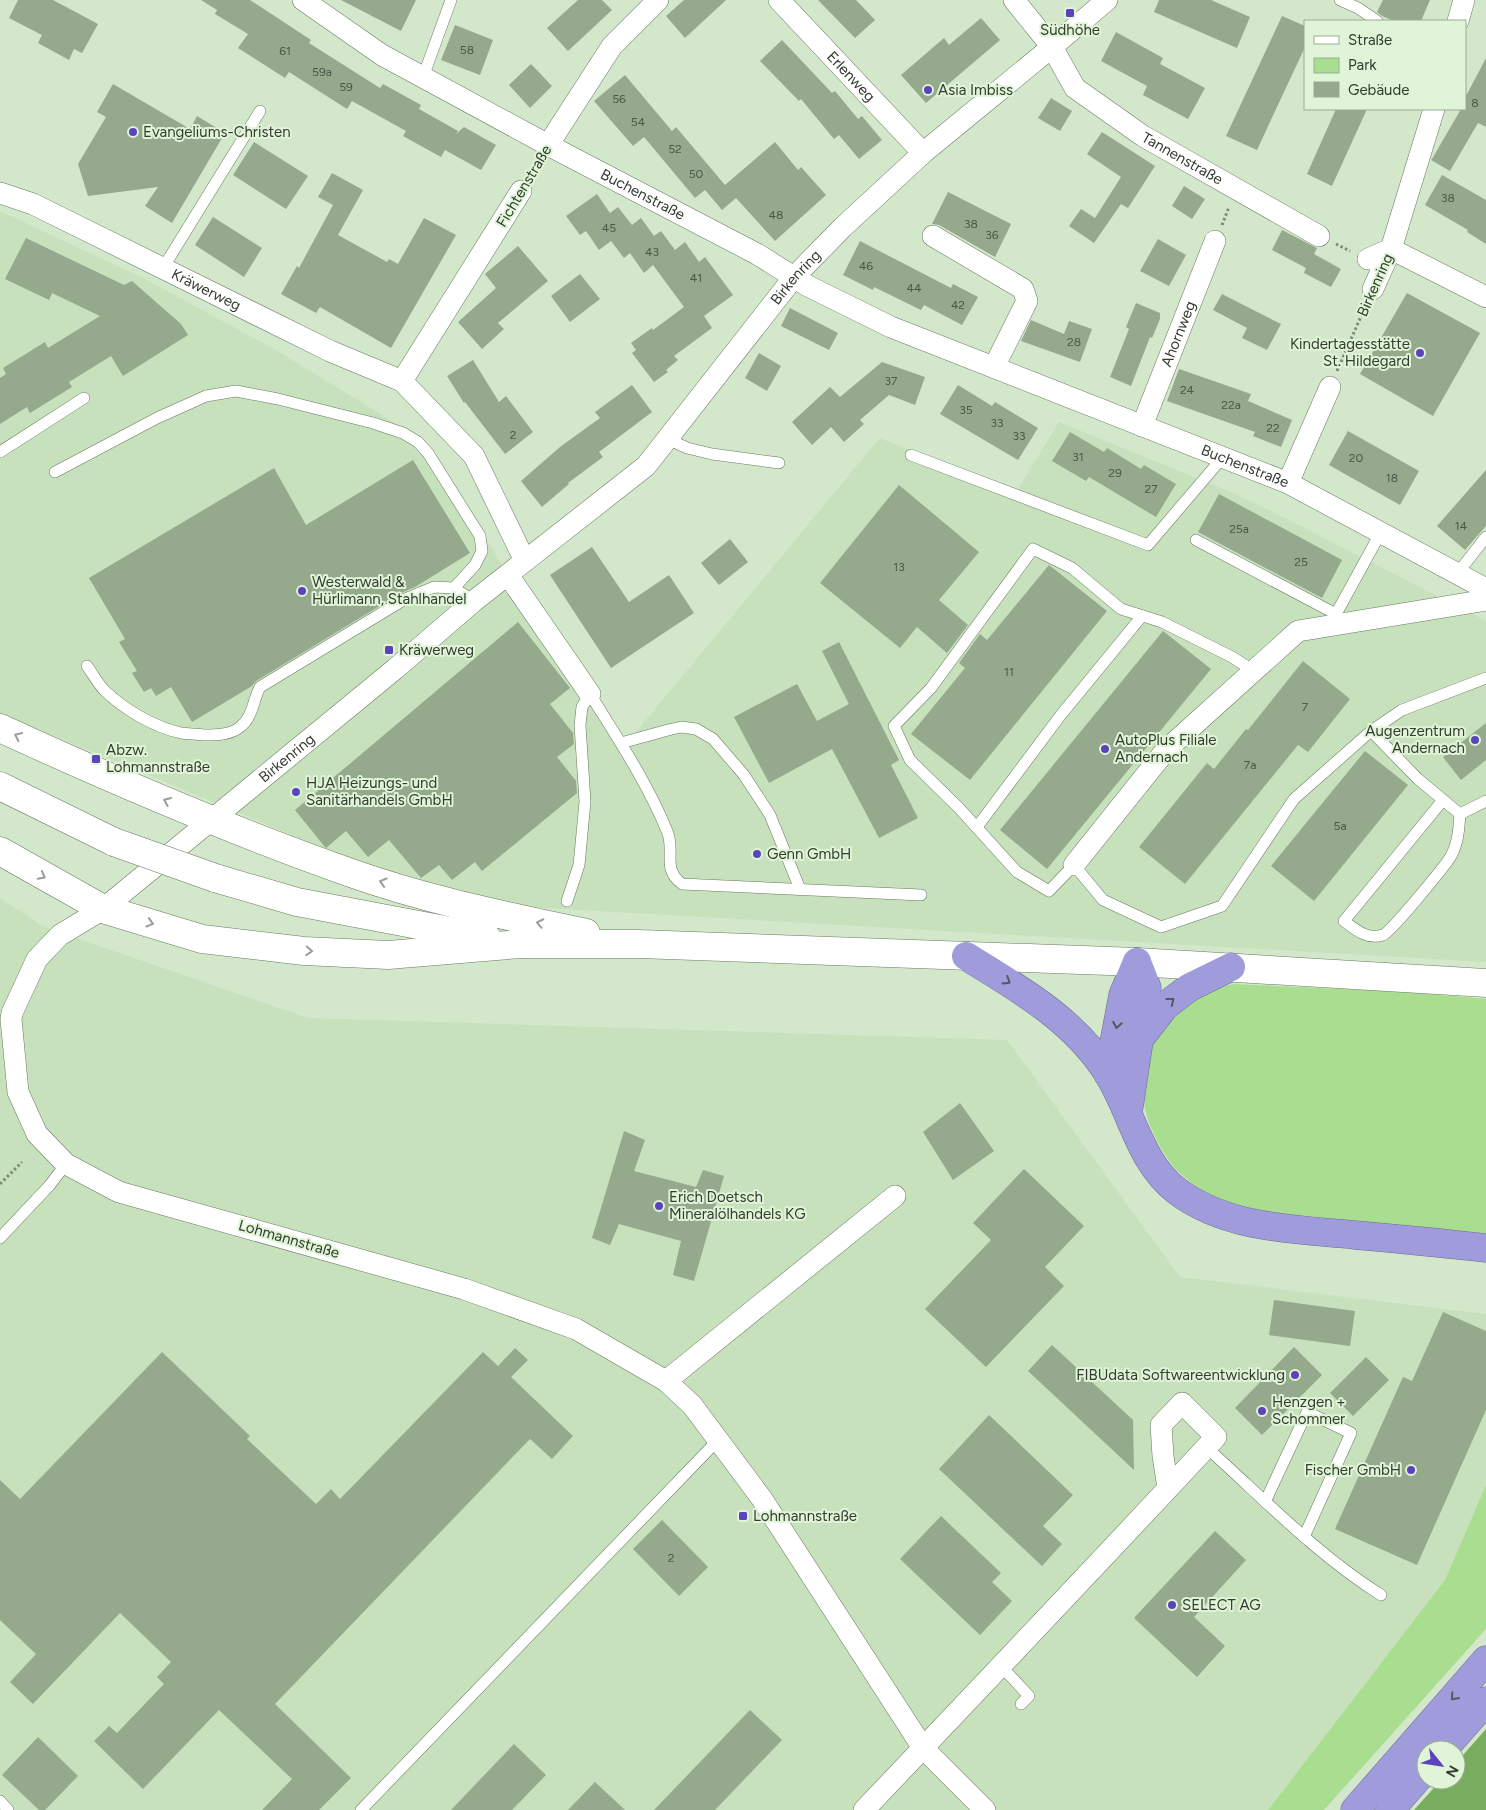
<svg xmlns="http://www.w3.org/2000/svg" width="1486" height="1810" viewBox="0 0 1486 1810" font-family="Figtree,sans-serif">
	<style>
		.built { fill: #c7e1bc }
		.green { fill: #a9de90 }
		.forest { fill: #78ac5e }
		.building { fill: #95a98c }
		.lines { fill: none; stroke-linecap: round; stroke-linejoin: round }
		.service-casing { stroke: #677a5f; stroke-width: 12 }
		.minor-casing { stroke: #677a5f; stroke-width: 22 }
		.secondary-casing { stroke: #677a5f; stroke-width: 29 }
		.trunk-casing { stroke: #6b6a98; stroke-width: 29 }
		.path { stroke: #7d8b77; stroke-width: 3; stroke-dasharray: 2.5 2.5; stroke-linecap: butt }
		.service { stroke: #fff; stroke-width: 11 }
		.minor { stroke: #fff; stroke-width: 21 }
		.secondary { stroke: #fff; stroke-width: 28 }
		.trunk { stroke: #a09bda; stroke-width: 28 }
		.secondary-bridge-casing { stroke: #677a5f; stroke-width: 29; stroke-linecap: butt }
		.secondary-bridge { stroke: #fff; stroke-width: 28 }
		.oneway { stroke: #9a9e98 }
		.oneway2 { stroke: #545863 }
		.poi-dot { fill: #5b43bb; stroke: #e0f5d7; stroke-width: 2 }
		.labels { text-anchor: middle; dominant-baseline: central; stroke-width: 4; stroke-linejoin: round; paint-order: stroke }
		.number-label { font-size: 12px; fill: #4c5747 }
		.poi-label { font-size: 15px; fill: #343c30; stroke: #e0f5d7; text-anchor: start }
		.street-label { font-size: 15px; fill: #343c30; stroke: #e0f5d7 }
	</style>
	<rect width="100%" height="100%" fill="#d3e8ca"/>
	<g class="built">
		<path d="M0 211 143 278 276 350 423 440 620 751 880 438 1015 494 1059 422 1231 492 1275 513 1486 621V962L509 906 349 859 0 713Z"/>
		<path d="M0 898 44 927 308 1018 1007 1040 1180 1277 1486 1314V1485L1445 1580 1268 1810H0Z"/>
	</g>
	<g class="green">
		<path d="M1233 984 1408 992 1486 999V1235L1265 1214C1255 1211 1242 1210 1232 1206 1214 1199 1194 1186 1180 1173 1164 1159 1144 1120 1144 1099 1142 1069 1153 1032 1174 1010 1190 995 1213 990 1233 984Z"/>
		<path d="M1486 1485V1629L1324 1810H1268L1445 1580Z"/>
	</g>
	<path class="forest" d="M1486 1729V1810H1414L1441 1780H1456V1763Z"/>
	<g class="building">
		<path d="M18 0H53L98 24 82 53 74 49 69 60 38 43 42 35 9 18Z"/>
		<path d="M201 0H250L311 40 309 43 380 88 383 84 421 105 419 109 458 131 456 134 464 127 496 145 481 170 445 150 441 157 403 136 406 131 352 101 347 109 289 72 285 78 238 48 248 34 215 14 217 10Z"/>
		<path d="M341 0H416L401 31Z"/>
		<path d="M578 0H602L612 10 568 51 547 28Z"/>
		<path d="M684 0H726L685 38 666 16Z"/>
		<path d="M818 0H856L875 20 855 38Z"/>
		<path d="M1159 0H1211L1250 17 1237 48 1154 12Z"/>
		<path d="M1383 0H1430L1421 21H1394L1382 16 1377 12Z"/>
		<path d="M1282 16 1305 26V47L1257 150 1226 136Z"/>
		<path d="M981 18 1000 40 926 103 901 75 944 38 949 45Z"/>
		<path d="M455 25 493 40 480 75 441 60Z"/>
		<path d="M1116 32 1163 58 1160 64 1205 88 1188 119 1143 95 1147 86 1101 61Z"/>
		<path d="M782 40 832 93 835 91 858 119 862 116 882 140 859 159 839 135 834 139 801 99 799 101 760 61Z"/>
		<path d="M1486 58V127L1478 123 1450 171 1431 160 1432 159 1461 109H1465V98Z"/>
		<path d="M531 64 552 86 530 108 509 85Z"/>
		<path d="M625 75 672 131 676 127 725 185 775 142 798 170 801 167 826 195 775 241 736 198 722 210 705 190 695 198 644 137 633 146 594 101Z"/>
		<path d="M113 84 190 129 197 116 225 133 172 223 145 206 158 187 88 196 78 164 106 117 97 112Z"/>
		<path d="M1051 98 1072 111 1060 131 1038 118Z"/>
		<path d="M1336 109H1367L1332 186 1307 174Z"/>
		<path d="M1102 132 1155 166 1128 208 1121 204 1094 243 1069 226 1081 209 1095 218 1121 177 1087 154Z"/>
		<path d="M254 142 308 176 286 209 233 175Z"/>
		<path d="M332 173 363 190 338 235 387 262 389 259 398 264 424 218 456 235 391 348 320 307 316 313 281 294 297 266 299 268 333 205 318 197Z"/>
		<path d="M1442 175 1486 200V244L1467 232 1468 230 1425 205Z"/>
		<path d="M1184 186 1205 199 1192 219 1172 206Z"/>
		<path d="M948 192 1011 224 995 257 939 225 932 224Z"/>
		<path d="M597 194 610 213 618 207 632 225 641 218 654 236 661 231 675 250 685 242 699 262 705 257 733 295 704 316 712 328 674 356 678 360 666 370 668 372 654 382 632 353 636 350 631 343 652 328 653 330 684 307 653 265 644 273 630 253 624 258 611 241 599 250 586 231 580 235 566 216Z"/>
		<path d="M213 217 262 248 244 277 195 245Z"/>
		<path d="M1282 230 1317 248 1314 254 1341 269 1331 287 1304 273 1306 268 1272 250Z"/>
		<path d="M26 238 124 285 132 281 181 324 188 335 123 376 111 356 69 382 72 387 30 413 27 407 0 424V378L6 374 3 368 45 342 48 348 100 316 52 293 49 300 5 279Z"/>
		<path d="M1158 239 1186 255 1169 286 1140 271Z"/>
		<path d="M860 241 951 288 953 284 978 297 962 325 924 305 921 310 874 287 873 290 843 275Z"/>
		<path d="M518 246 548 281 498 323 504 329 482 349 458 322 496 288 485 274Z"/>
		<path d="M580 274 600 299 570 322 551 296Z"/>
		<path d="M1407 293 1480 333 1433 416 1360 374Z"/>
		<path d="M1222 294 1281 324 1267 350 1242 338 1247 328 1213 310Z"/>
		<path d="M1136 303 1160 313V319L1152 338 1150 337 1131 386 1110 377 1129 329 1126 327Z"/>
		<path d="M790 308 838 333 829 350 781 326Z"/>
		<path d="M1031 320 1064 334 1069 321 1092 329 1080 362 1021 341Z"/>
		<path d="M759 353 781 366 767 391 745 378Z"/>
		<path d="M473 360 499 402 506 396 533 432 505 454 465 402 464 403 447 376Z"/>
		<path d="M882 362 925 377 915 405 889 395 860 420 864 424 844 442 831 427 812 445 792 422 830 387 840 397Z"/>
		<path d="M1179 369 1251 394 1248 401 1292 420 1281 447 1253 436 1255 432 1167 401Z"/>
		<path d="M632 385 652 412 599 452 603 457 568 483 569 484 542 507 521 481 560 447 600 418 595 412Z"/>
		<path d="M958 385 992 406 995 402 1038 428 1018 460 940 414Z"/>
		<path d="M1348 431 1419 471 1400 505 1329 465Z"/>
		<path d="M1070 432 1104 452 1107 448 1141 469 1144 465 1176 484 1156 517 1089 477 1086 481 1052 461Z"/>
		<path d="M413 460 470 553 415 587 401 593 256 681 252 686 192 722 171 687 156 696 151 688 144 692 132 673 137 671 119 642 125 639 89 578 274 468 306 525Z"/>
		<path d="M1486 470V526L1465 550 1437 526Z"/>
		<path d="M899 485 979 552 939 600 968 625 947 653 917 627 900 648 820 583Z"/>
		<path d="M1219 494 1342 560 1322 598 1198 532Z"/>
		<path d="M730 539 748 562 719 585 701 563Z"/>
		<path d="M592 547 629 602 669 575 694 613 611 668 550 575Z"/>
		<path d="M1049 565 1107 611 970 780 911 734 965 668 959 663 980 634 987 640Z"/>
		<path d="M518 622 570 688 550 704 573 733 574 744 557 757 576 781 577 793 482 871 475 862 452 880 439 865 421 878 389 840 368 857 346 831 326 848 325 847 295 810Z"/>
		<path d="M1163 631 1211 669 1047 869 1000 830Z"/>
		<path d="M839 642 899 760 891 765 918 818 879 838 832 749 769 783 734 717 797 684 817 721 849 704 822 651Z"/>
		<path d="M1303 661 1350 699 1308 752 1298 745 1185 884 1139 847 1207 763 1214 769 1246 729 1248 730Z"/>
		<path d="M1486 723V760L1461 780 1443 757Z"/>
		<path d="M1365 751 1408 785 1314 901 1271 866Z"/>
		<path d="M960 1103 994 1151 953 1180 923 1132Z"/>
		<path d="M624 1131 645 1140 634 1171 696 1187 703 1170 724 1176 694 1281 673 1275 681 1241 619 1224 610 1245 592 1238Z"/>
		<path d="M1024 1169 1084 1226 1045 1267 1064 1286 986 1367 925 1309 991 1240 973 1223Z"/>
		<path d="M1274 1300 1355 1311 1350 1346 1269 1335Z"/>
		<path d="M1443 1312 1486 1331V1410L1417 1565 1335 1529 1403 1377 1412 1381Z"/>
		<path d="M1052 1345 1133 1420 1134 1470 1028 1371Z"/>
		<path d="M1294 1347 1322 1375 1262 1435 1235 1408Z"/>
		<path d="M515 1348 528 1360 511 1377 573 1436 552 1459 530 1439 275 1704 351 1778 319 1810H262L292 1779 219 1710 143 1789 94 1741 109 1726 117 1733 164 1684 157 1677 171 1662 120 1613 33 1704 10 1682 36 1654 0 1620V1480L20 1499 162 1352 250 1436 247 1439 316 1504 331 1489 340 1499 483 1352 498 1366Z"/>
		<path d="M1366 1357 1389 1380 1353 1416 1330 1393Z"/>
		<path d="M989 1415 1073 1495 1043 1526 1062 1544 1042 1566 939 1469Z"/>
		<path d="M941 1516 1001 1573 992 1582 1012 1601 980 1635 900 1559Z"/>
		<path d="M662 1520 708 1567 679 1596 633 1549Z"/>
		<path d="M1215 1531 1246 1560 1194 1617 1225 1646 1197 1677 1134 1618Z"/>
		<path d="M750 1710 782 1740 715 1810H654Z"/>
		<path d="M38 1737 78 1776 45 1810H39L2 1775Z"/>
		<path d="M514 1744 546 1775 512 1810H451Z"/>
		<path d="M595 1782 625 1810H568Z"/>
	</g>
	<g class="lines">
		<g class="service-casing">
			<g id="service">
				<path d="M1340 0 1358 8 1377 21"/>
				<path d="M423 77 451 0"/>
				<path d="M163 268 260 111"/>
				<path d="M668 439 687 448 712 454 779 463"/>
				<path d="M0 452 84 398"/>
				<path d="M911 455 1148 545 1223 457"/>
				<path d="M55 472 157 418 206 396 236 391 278 399 373 423 403 433 418 442 428 453 480 536 482 551 475 565 454 588"/>
				<path d="M1196 540 1336 614 1381 532"/>
				<path d="M1457 574 1486 537"/>
				<path d="M87 666C93 674 98 684 105 691 125 710 154 727 181 733 188 734 196 734 204 735 215 735 231 735 240 727 253 717 253 700 260 687L405 599 434 587 454 588 474 601"/>
				<path d="M1254 671 1232 657 1162 622 1121 609 1072 568 1033 549 931 688 894 726 910 760 959 808 1017 872 1049 891 1074 865 1103 900 1161 927 1222 906 1294 799 1371 731"/>
				<path d="M1486 678 1402 710 1371 731 1418 779 1460 814 1486 801"/>
				<path d="M621 743 668 730 681 727 696 729 713 739 744 775 770 815 800 889"/>
				<path d="M1443 800 1344 921C1356 930 1367 940 1383 935 1391 932 1445 866 1451 856 1458 843 1459 829 1460 814"/>
				<path d="M977 827 1060 716 1142 616"/>
				<path d="M567 901 579 865 585 802 580 725 582 707 590 694C618 739 647 782 667 831 676 852 661 868 682 884L921 895"/>
				<path d="M0 1238 49 1186 66 1164"/>
				<path d="M1206 1447C1263 1498 1316 1554 1381 1595"/>
				<path d="M1265 1502 1307 1412 1351 1433 1304 1537"/>
				<path d="M1001 1666 1029 1696 1021 1704"/>
				<path d="M0 1801 8 1810"/>
				<path d="M361 1810 718 1440"/>
			</g>
		</g>
		<g class="minor-casing">
			<g id="minor">
				<path id="s1" d="M303 0 382 55 548 145 757 254 808 286 891 327 1288 483 1486 589"/>
				<path id="s2" d="M779 0 923 153"/>
				<path id="s3" d="M1014 0 1052 47 1075 88 1143 136 1319 236"/>
				<path d="M1458 21 1464 0"/>
				<path d="M548 145 612 46 658 0"/>
				<path id="s4" d="M0 193 33 204 330 351 402 381 474 456 525 561"/>
				<path d="M933 236 1023 289 1027 301 994 367"/>
				<path d="M1368 259 1391 249 1486 297"/>
				<path d="M1373 289 1391 249 1434 109"/>
				<path d="M402 381 521 191"/>
				<path id="s5" d="M1142 426 1215 241"/>
				<path d="M1288 483 1330 387"/>
				<path d="M508 575 590 694"/>
				<path d="M1074 865 1166 750 1298 631 1486 600"/>
				<path d="M666 1381 895 1196"/>
				<path d="M864 1810C982 1686 1100 1562 1216 1437L1182 1403 1161 1425 1163 1456 1168 1488"/>
				<path id="s6" d="M985 1810 923 1748 762 1499 692 1405 666 1381 576 1329 464 1289 119 1192 66 1164 37 1134 18 1092 11 1019 12 1013 37 959 60 935 103 909 395 669 474 601 646 466 794 277 843 227 923 153 1052 47 1107 0"/>
			</g>
		</g>
		<g class="secondary-casing">
			<g id="secondary">
				<path d="M0 728C115 781 232 831 351 873 427 900 507 916 586 933"/>
				<path d="M0 786 114 842"/>
				<path d="M0 851 103 909 202 939 304 951 388 955 520 944H639L1137 962 1486 983"/>
				<path d="M215 878 297 902 487 938"/>
			</g>
		</g>
		<g class="trunk-casing">
			<g id="trunk">
				<path d="M966 956C1018 988 1073 1019 1107 1072 1132 1111 1139 1162 1177 1191 1227 1229 1295 1229 1355 1235 1398 1239 1442 1243 1486 1248"/>
				<path d="M1141 1037 1165 1006 1190 987 1231 967"/>
				<path d="M1108 1074 1123 995 1137 962"/>
				<path d="M1128 1113 1147 988 1137 962"/>
				<path d="M1443 1750 1486 1701"/>
				<path d="M1355 1810 1486 1660"/>
				<path d="M1390 1810 1426 1769"/>
			</g>
		</g>
		<g class="path">
			<path d="M531 175 539 161"/>
			<path d="M1222 225 1229 207"/>
			<path d="M1336 244 1350 251"/>
			<path d="M1337 371 1366 305"/>
			<path d="M0 1184 22 1162"/>
		</g>
		<use href="#service" class="service"/>
		<use href="#minor" class="minor"/>
		<use href="#secondary" class="secondary"/>
		<use href="#trunk" class="trunk"/>
		<g class="secondary-bridge-casing">
			<path id="secondary-bridge" d="M114 842 215 878"/>
		</g>
		<use href="#secondary-bridge" class="secondary-bridge"/>
	</g>
	<defs><path id="oneway-chevron" d="M-2-3.5L2.5 0L-2 3.5" fill="none" stroke-width="1.6" stroke-linecap="round" stroke-linejoin="round" transform="scale(1.25)"/></defs>
	<g class="oneway">
		<use href="#oneway-chevron" transform="translate(18 736) rotate(-155)"/>
		<use href="#oneway-chevron" transform="translate(167 801) rotate(-157)"/>
		<use href="#oneway-chevron" transform="translate(42 876) rotate(28)"/>
		<use href="#oneway-chevron" transform="translate(383 882) rotate(-163)"/>
		<use href="#oneway-chevron" transform="translate(150 923) rotate(17)"/>
		<use href="#oneway-chevron" transform="translate(540 923) rotate(-168)"/>
		<use href="#oneway-chevron" transform="translate(309 951) rotate(4)"/>
	</g>
	<g class="oneway2">
		<use href="#oneway-chevron" transform="translate(1007 981) rotate(32)"/>
		<use href="#oneway-chevron" transform="translate(1171 1001) rotate(-38)"/>
		<use href="#oneway-chevron" transform="translate(1117 1025) rotate(100)"/>
		<use href="#oneway-chevron" transform="translate(1454 1697) rotate(131)"/>
	</g>
	<g class="poi-dot">
		<rect x="1065" y="8" width="10" height="10" rx="2.5"/>
		<circle cx="928" cy="90" r="5"/>
		<circle cx="133" cy="132" r="5"/>
		<circle cx="1420" cy="353" r="5"/>
		<circle cx="302" cy="591" r="5"/>
		<rect x="384" y="645" width="10" height="10" rx="2.5"/>
		<circle cx="1475" cy="740" r="5"/>
		<circle cx="1105" cy="749" r="5"/>
		<rect x="91" y="754" width="10" height="10" rx="2.5"/>
		<circle cx="296" cy="792" r="5"/>
		<circle cx="757" cy="854" r="5"/>
		<circle cx="659" cy="1206" r="5"/>
		<circle cx="1295" cy="1375" r="5"/>
		<circle cx="1262" cy="1411" r="5"/>
		<circle cx="1411" cy="1470" r="5"/>
		<rect x="738" y="1511" width="10" height="10" rx="2.5"/>
		<circle cx="1172" cy="1605" r="5"/>
	</g>
	<g class="labels">
		<g class="number-label">
			<text x="467" y="50">58</text>
			<text x="285" y="51">61</text>
			<text x="322" y="72">59a</text>
			<text x="346" y="87">59</text>
			<text x="619" y="99">56</text>
			<text x="1475" y="103">8</text>
			<text x="638" y="122">54</text>
			<text x="675" y="149">52</text>
			<text x="696" y="174">50</text>
			<text x="1448" y="198">38</text>
			<text x="776" y="215">48</text>
			<text x="971" y="224">38</text>
			<text x="609" y="228">45</text>
			<text x="992" y="235">36</text>
			<text x="652" y="252">43</text>
			<text x="866" y="266">46</text>
			<text x="696" y="278">41</text>
			<text x="914" y="288">44</text>
			<text x="958" y="305">42</text>
			<text x="1074" y="342">28</text>
			<text x="891" y="381">37</text>
			<text x="1187" y="390">24</text>
			<text x="1231" y="405">22a</text>
			<text x="966" y="410">35</text>
			<text x="997" y="423">33</text>
			<text x="1273" y="428">22</text>
			<text x="513" y="435">2</text>
			<text x="1019" y="436">33</text>
			<text x="1078" y="457">31</text>
			<text x="1356" y="458">20</text>
			<text x="1115" y="473">29</text>
			<text x="1392" y="478">18</text>
			<text x="1151" y="489">27</text>
			<text x="1461" y="526">14</text>
			<text x="1239" y="529">25a</text>
			<text x="1301" y="562">25</text>
			<text x="899" y="567">13</text>
			<text x="1009" y="672">11</text>
			<text x="1305" y="707">7</text>
			<text x="1250" y="765">7a</text>
			<text x="1340" y="826">5a</text>
			<text x="671" y="1558">2</text>
		</g>
		<g class="poi-label">
			<text x="1070" y="30" text-anchor="middle">Südhöhe</text>
			<text x="938" y="90">Asia Imbiss</text>
			<text x="143" y="132">Evangeliums-Christen</text>
			<text x="1410" y="344" text-anchor="end">Kindertagesstätte<tspan x="1410" dy="17">St. Hildegard</tspan></text>
			<text x="312" y="582">Westerwald &amp;<tspan x="312" dy="17">Hürlimann, Stahlhandel</tspan></text>
			<text x="399" y="650">Kräwerweg</text>
			<text x="1465" y="731" text-anchor="end">Augenzentrum<tspan x="1465" dy="17">Andernach</tspan></text>
			<text x="1115" y="740">AutoPlus Filiale<tspan x="1115" dy="17">Andernach</tspan></text>
			<text x="106" y="750">Abzw.<tspan x="106" dy="17">Lohmannstraße</tspan></text>
			<text x="306" y="783">HJA Heizungs- und<tspan x="306" dy="17">Sanitärhandels GmbH</tspan></text>
			<text x="767" y="854">Genn GmbH</text>
			<text x="669" y="1197">Erich Doetsch<tspan x="669" dy="17">Mineralölhandels KG</tspan></text>
			<text x="1285" y="1375" text-anchor="end">FIBUdata Softwareentwicklung</text>
			<text x="1272" y="1402">Henzgen +<tspan x="1272" dy="17">Schommer</tspan></text>
			<text x="1401" y="1470" text-anchor="end">Fischer GmbH</text>
			<text x="753" y="1516">Lohmannstraße</text>
			<text x="1182" y="1605">SELECT AG</text>
		</g>
		<g class="street-label">
			<text stroke="none"><textPath href="#s2" startOffset="105">Erlenweg</textPath></text>
			<text stroke="none"><textPath href="#s3" startOffset="236">Tannenstraße</textPath></text>
			<text transform="translate(524 186) rotate(-59)">Fichtenstraße</text>
			<text stroke="none"><textPath href="#s1" startOffset="392">Buchenstraße</textPath></text>
			<text stroke="none"><textPath href="#s6" startOffset="2430">Birkenring</textPath></text>
			<text transform="translate(1375 285) rotate(-66)">Birkenring</text>
			<text stroke="none"><textPath href="#s4" startOffset="228">Kräwerweg</textPath></text>
			<text stroke="none"><textPath href="#s5" startOffset="99">Ahornweg</textPath></text>
			<text stroke="none"><textPath href="#s1" startOffset="1054">Buchenstraße</textPath></text>
			<text stroke="none"><textPath href="#s6" startOffset="1726">Birkenring</textPath></text>
			<text transform="translate(289 1239) rotate(16)">Lohmannstraße</text>
		</g>
	</g>
	<rect x="1304" y="20" width="162" height="90" fill="#e0f5d7" stroke="#9bab94"/>
	<rect x="1314" y="36" width="25" height="8" fill="#ffffff" stroke="#9bab94"/>
	<text x="1348" y="45" font-size="15" fill="#343c30">Straße</text>
	<rect x="1314" y="58" width="25" height="15" fill="#a9de90" stroke="#9bab94"/>
	<text x="1348" y="70" font-size="15" fill="#343c30">Park</text>
	<rect x="1314" y="82" width="25" height="15" fill="#95a98c" stroke="#9bab94"/>
	<text x="1348" y="95" font-size="15" fill="#343c30">Gebäude</text>
	<g transform="translate(1441 1765) rotate(120)"><circle r="24" fill="#e0f5d7" stroke="#9bab94"/>
	<path d="M0-4L9 19L0 12L-9 19Z" fill="#5b43bb"/>
	<text y="-8" font-size="14" font-weight="bold" text-anchor="middle" fill="#343c30">N</text>
	</g>
</svg>
